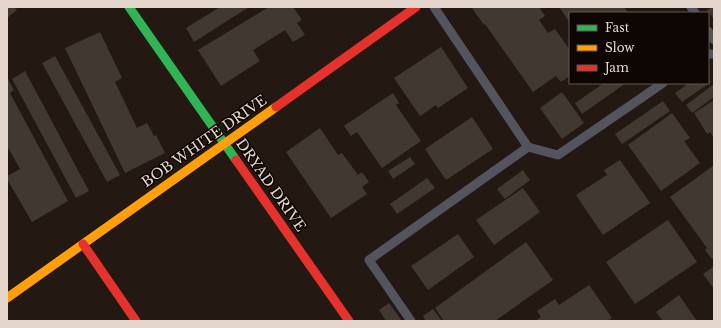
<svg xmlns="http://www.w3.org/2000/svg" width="721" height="328" viewBox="0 0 721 328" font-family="'Libre Baskerville',serif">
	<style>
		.building { fill: #413831 }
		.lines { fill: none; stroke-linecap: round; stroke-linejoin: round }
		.lane { stroke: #53545e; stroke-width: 9 }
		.fast { stroke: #30b455; stroke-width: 9 }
		.slow { stroke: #ff9f0a; stroke-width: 9 }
		.jam { stroke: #e5322d; stroke-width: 9 }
		.labels { text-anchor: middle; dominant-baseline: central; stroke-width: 3; stroke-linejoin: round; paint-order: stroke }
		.street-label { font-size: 14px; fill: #e5d6cd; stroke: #0e0602 }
	</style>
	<rect width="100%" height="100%" fill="#241912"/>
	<g class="building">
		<path d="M7 7H14L17 10 7 18Z"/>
		<path d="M220 7H249L194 42 186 28Z"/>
		<path d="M269 7H293L302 20 297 23 305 35 293 42 285 30 253 50 260 61 221 86 198 50Z"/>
		<path d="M474 7H539L545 16 539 20 548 33 555 29 570 50V76L561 82 556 76 533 92 485 24 484 25 472 8Z"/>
		<path d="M559 7H624L628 13H570V23Z"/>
		<path d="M712 7H714V19L707 10Z"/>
		<path d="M100 32 122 78 115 82 137 128 147 123 154 136 156 135 165 153 125 173 65 48Z"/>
		<path d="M441 47 468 88 438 108 436 105 420 116 394 78Z"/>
		<path d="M55 56 120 175 107 182 42 63Z"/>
		<path d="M25 71 89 191 76 198 12 79Z"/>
		<path d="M7 77 14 90 10 93 68 201 32 222 7 179V176L20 169 7 146Z"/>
		<path d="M708 78 711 82 682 102 675 93 689 83H708Z"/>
		<path d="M604 83H626L582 114 575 103Z"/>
		<path d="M714 84V97L692 113 686 105Z"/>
		<path d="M562 92 584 123 562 139 540 108Z"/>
		<path d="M393 93 399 103 396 105 421 141 382 168 357 132 351 136 344 126Z"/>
		<path d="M714 100V138L710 132 707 134 694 113Z"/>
		<path d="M663 101 670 111 622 144 615 134Z"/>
		<path d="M672 113 690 138 684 141 700 163 661 191 628 145Z"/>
		<path d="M472 117 493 149 446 180 425 149Z"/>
		<path d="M320 128 338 155 342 153 358 175 362 172 369 182 362 187 367 194 331 218 286 152Z"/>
		<path d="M410 157 415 164 393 179 388 171Z"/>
		<path d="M620 160 650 203 603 235 576 195 607 175 604 170Z"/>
		<path d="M713 166 714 257 712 259 705 250 707 248 670 197Z"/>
		<path d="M523 170 530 180 505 199 497 189Z"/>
		<path d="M427 178 435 188 397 214 390 204Z"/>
		<path d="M523 188 540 212 494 245 476 220Z"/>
		<path d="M668 220 697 262 635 304 606 262Z"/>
		<path d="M458 234 474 257 428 290 411 266Z"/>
		<path d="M526 242 553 280 495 321H444L435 308Z"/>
		<path d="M713 267 714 268V289L703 274Z"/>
		<path d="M589 285 612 318 607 321H535L541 317 537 311 555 299 559 305Z"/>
		<path d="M679 295 697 321H663L656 312Z"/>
		<path d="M389 303 402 321H386L379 310Z"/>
		<path d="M433 309 442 321H426L423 316Z"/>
	</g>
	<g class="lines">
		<g class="lane">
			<path d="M434 7 528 147"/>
			<path d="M691 7 695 13"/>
			<path d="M708 31 714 40"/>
			<path d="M708 54H714"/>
			<path d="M528 147 558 155 663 83"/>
			<path d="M411 321 369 260 528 147"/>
		</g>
		<path class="fast" d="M129 7 236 160"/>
		<path class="slow" d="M7 298 276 107"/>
		<g class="jam">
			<path d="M276 107 416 7"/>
			<path d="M236 160 349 321"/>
			<path d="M83 244 136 321"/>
		</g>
	</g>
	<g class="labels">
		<g class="street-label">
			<text transform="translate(204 141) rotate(-35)">BOB WHITE DRIVE</text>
			<text transform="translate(271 185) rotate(55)">DRYAD DRIVE</text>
		</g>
	</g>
	<rect width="721" height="328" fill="none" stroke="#e5d6cd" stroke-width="16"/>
	<rect x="569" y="12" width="140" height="72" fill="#0e0602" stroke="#645953"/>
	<rect x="577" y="25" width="20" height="6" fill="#30b455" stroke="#645953"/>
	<text x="605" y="32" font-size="12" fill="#e5d6cd">Fast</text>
	<rect x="577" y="45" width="20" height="6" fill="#ff9f0a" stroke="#645953"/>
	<text x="605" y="52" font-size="12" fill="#e5d6cd">Slow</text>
	<rect x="577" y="65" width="20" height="6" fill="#e5322d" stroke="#645953"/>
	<text x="605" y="72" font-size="12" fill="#e5d6cd">Jam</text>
</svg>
